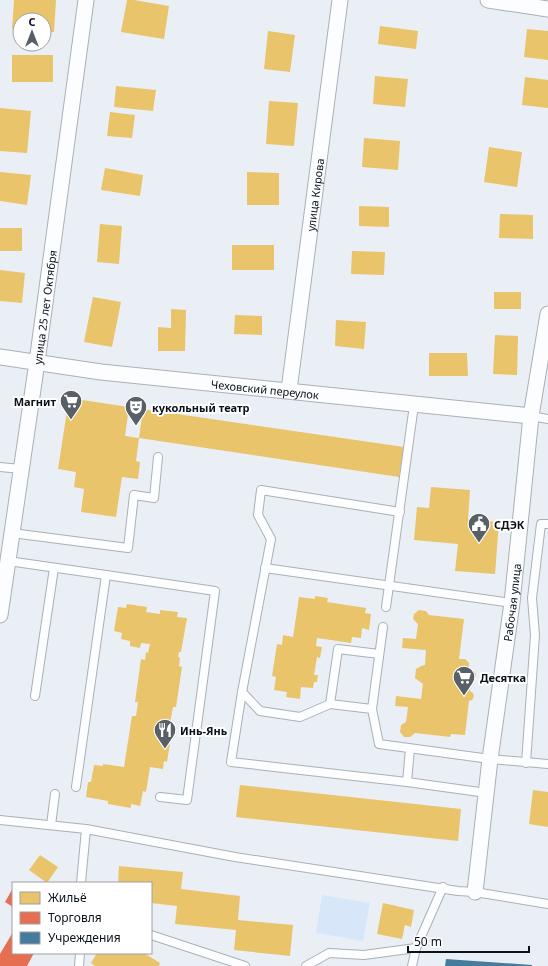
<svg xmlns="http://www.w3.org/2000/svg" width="548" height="966" viewBox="0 0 548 966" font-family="'Noto Sans',sans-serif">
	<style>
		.green { fill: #d8e6f9 }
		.homes { fill: #e9c46a }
		.shops { fill: #e76f51 }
		.public { fill: #457b9d }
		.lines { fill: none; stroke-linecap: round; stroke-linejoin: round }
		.service-casing { stroke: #aab0b7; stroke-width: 10 }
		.minor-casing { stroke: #aab0b7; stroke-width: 17 }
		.service { stroke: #fcfdfe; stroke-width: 8 }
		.minor { stroke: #fcfdfe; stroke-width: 15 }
		.labels { text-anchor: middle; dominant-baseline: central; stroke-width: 4; stroke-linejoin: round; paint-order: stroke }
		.street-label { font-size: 11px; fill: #0a111b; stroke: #fff }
		.poi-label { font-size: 11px; font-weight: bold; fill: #0a111b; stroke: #fff; text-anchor: start }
	</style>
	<rect width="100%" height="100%" fill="#eaeff5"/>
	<path class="green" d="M322 895 370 903 363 941 316 933Z"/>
	<g class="homes">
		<path d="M14 0H56L54 32H44V20H20V30L12 29Z"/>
		<path d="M127 0H134L169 6 164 39 121 32Z"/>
		<path d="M380 26 418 31 416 49 378 44Z"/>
		<path d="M527 29 548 31V60L524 57Z"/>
		<path d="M268 31 295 35 290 72 264 69Z"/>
		<rect x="12" y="55" width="41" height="27"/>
		<path d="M375 76 408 79 405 107 373 104Z"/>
		<path d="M525 77 548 80V108L522 105Z"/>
		<path d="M116 86 156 90 153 111 114 107Z"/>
		<path d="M269 101 298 103 294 146 266 144Z"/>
		<path d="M0 108 31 111 27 153 0 151Z"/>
		<path d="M110 112 135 115 132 138 107 136Z"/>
		<path d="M364 138 400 141 398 170 362 167Z"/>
		<path d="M489 147 522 152 517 187 484 182Z"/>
		<path d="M105 168 143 175 140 196 101 190Z"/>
		<path d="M0 172 31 175 27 205 0 201Z"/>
		<path d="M247 172 279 173V205H247Z"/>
		<path d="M359 206 389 207V227L359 226Z"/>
		<path d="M500 214 533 215V239L499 238Z"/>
		<path d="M100 224 122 226 119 264 97 262Z"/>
		<rect x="0" y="228" width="22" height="23"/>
		<rect x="232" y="245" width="42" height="25"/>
		<path d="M352 251 385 252 384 275 351 274Z"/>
		<path d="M0 270 25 273 22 303 0 301Z"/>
		<rect x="494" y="292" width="27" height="17"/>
		<path d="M93 297 121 302 112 347 84 342Z"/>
		<path d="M171 309 186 310 185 351H158V327L171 328Z"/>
		<path d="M235 315 262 316V335L234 334Z"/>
		<path d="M336 320 366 322 364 349 335 346Z"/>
		<path d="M495 335 518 336 517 375 493 374Z"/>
		<path d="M429 353H467L468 376H429Z"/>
		<path d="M69 398 129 407 125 436 139 438 143 409 404 447 399 477 139 438 136 461 140 462 138 479 122 477 116 517 81 512 84 489 74 487 76 472 58 469Z"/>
		<path d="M431 487 470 490 468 519 499 522 495 574 455 571 458 544 414 540 417 507 429 508Z"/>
		<path d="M315 596 328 598 327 602 366 608 365 613 371 614 369 630 362 628 361 638 352 637 351 643 317 638 316 646 322 647 320 658 317 657 314 675H318L317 682H314L313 688 301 687 300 699 286 697 287 692 274 690 276 677 272 676 277 644 282 645 283 635 293 637 299 597 315 599Z"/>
		<path d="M127 604 147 607 146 612 160 614V610L178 612 177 617 187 618 181 652H179L178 657 180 658 179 666 182 667 176 707H173L170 723 173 724 167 762 164 761 163 769 150 767 146 792 143 791 140 806 131 804V808L108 804V801L86 797 88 782H91L94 765 103 766V764L124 767 132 716H136L138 702H135L141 659 145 660 146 652 148 653 150 644 141 643 140 648 130 646V641L121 639 122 633 114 631 118 607 126 608Z"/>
		<path d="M419 610 426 611 429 615 464 619 459 659H465L469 663V669L474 671 476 674 475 678 471 681 470 691 473 693 474 696 472 700 469 701 465 735 451 734 450 737 415 733 410 737H404L400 732 401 725 406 722 408 707 395 706 396 696 421 699 423 684 415 678 416 669 421 666 425 665 426 650 402 648 403 638 416 639 418 624 413 619 414 614Z"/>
		<path d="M240 785 461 809 458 841 236 817Z"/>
		<path d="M533 790 548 792V827L529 824Z"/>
		<path d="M40 855 58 867 47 883 29 870Z"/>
		<path d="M119 866 183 872 181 889 240 896 238 920 293 925 290 956 234 950 236 930 175 924 177 906 151 903V883H118Z"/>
		<path d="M383 903 414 910 411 927 405 925 402 939 377 934Z"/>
		<path d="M97 953H144L160 963 159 966H95L91 963Z"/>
	</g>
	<g class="shops">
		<path d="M13 888V907L5 902Z"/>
		<path d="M13 932V953H34L27 966H0V954Z"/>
	</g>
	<path class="public" d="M446 959 532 965V966H445Z"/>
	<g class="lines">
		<g class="service-casing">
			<g id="service">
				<path d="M531 416 548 419"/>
				<path d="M0 467 21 469"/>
				<path d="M400 512 261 490 258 515 271 539 242 692 231 762 407 782 487 793"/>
				<path d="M12 533 128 548 134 495 154 498 158 457"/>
				<path d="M8 561 106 575 76 787"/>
				<path d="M265 568 512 603"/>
				<path d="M106 575 215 591 187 800 160 797"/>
				<path d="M386 607 414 405"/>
				<path d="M242 692 260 711 300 717 330 704 372 709 379 744 490 759 548 764"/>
				<path d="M35 696 54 568"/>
				<path d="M330 704 338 649 379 654"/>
				<path d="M372 709 383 627"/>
				<path d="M526 763 535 635 532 598 541 524H548"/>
				<path d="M407 782 410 749"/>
				<path d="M0 820 86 829 235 857 458 891 475 892 548 904"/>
				<path d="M51 825 55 794"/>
				<path d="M81 883 86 829"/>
				<path d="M151 935 245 966"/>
				<path d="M79 966 80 953"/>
				<path d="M306 966 329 953 364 955 416 948"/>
				<path d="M412 966 416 948 443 887"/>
			</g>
		</g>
		<g class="minor-casing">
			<g id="minor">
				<path d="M488 0 548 9"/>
				<path id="s1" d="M0 357 101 372 531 416"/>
				<path id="s2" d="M289 390 340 0"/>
				<path id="s3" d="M0 615 37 362 86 0"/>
				<path id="s4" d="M475 892 490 759 512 603 531 416 548 314"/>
			</g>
		</g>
		<use href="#service" class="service"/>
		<use href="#minor" class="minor"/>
	</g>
	<defs>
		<g id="supermarket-pin" transform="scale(1.15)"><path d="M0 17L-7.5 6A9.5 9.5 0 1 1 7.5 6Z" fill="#585f67" stroke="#fff"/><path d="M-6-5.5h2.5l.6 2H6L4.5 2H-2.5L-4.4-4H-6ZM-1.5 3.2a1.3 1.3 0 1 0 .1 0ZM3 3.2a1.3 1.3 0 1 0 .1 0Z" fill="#fff"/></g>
		<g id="theatre-pin" transform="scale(1.15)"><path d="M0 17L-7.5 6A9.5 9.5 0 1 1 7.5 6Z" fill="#585f67" stroke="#fff"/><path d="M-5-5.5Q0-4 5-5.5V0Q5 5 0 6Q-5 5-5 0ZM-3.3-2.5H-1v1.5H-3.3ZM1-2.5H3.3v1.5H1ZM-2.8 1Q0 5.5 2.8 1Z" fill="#fff"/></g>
		<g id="civic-pin" transform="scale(1.15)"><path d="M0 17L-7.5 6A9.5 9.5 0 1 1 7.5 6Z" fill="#585f67" stroke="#fff"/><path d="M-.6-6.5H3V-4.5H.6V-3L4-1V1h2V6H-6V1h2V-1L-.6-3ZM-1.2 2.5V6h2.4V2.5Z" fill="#fff"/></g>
		<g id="restaurant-pin" transform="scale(1.15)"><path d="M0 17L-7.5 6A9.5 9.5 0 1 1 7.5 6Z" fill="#585f67" stroke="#fff"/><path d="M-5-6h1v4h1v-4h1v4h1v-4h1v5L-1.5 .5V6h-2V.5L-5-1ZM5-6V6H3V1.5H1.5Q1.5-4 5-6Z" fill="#fff"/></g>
	</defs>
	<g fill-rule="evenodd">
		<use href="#supermarket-pin" x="71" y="401"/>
		<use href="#theatre-pin" x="136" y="407"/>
		<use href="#civic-pin" x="479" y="524"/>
		<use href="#supermarket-pin" x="464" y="677"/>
		<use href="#restaurant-pin" x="165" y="730"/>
	</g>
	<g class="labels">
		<g class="street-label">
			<text stroke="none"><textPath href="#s2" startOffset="197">улица Кирова</textPath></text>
			<text stroke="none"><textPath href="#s3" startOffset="311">улица 25 лет Октября</textPath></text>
			<text stroke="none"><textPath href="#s1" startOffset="267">Чеховский переулок</textPath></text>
			<text stroke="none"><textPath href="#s4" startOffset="292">Рабочая улица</textPath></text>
		</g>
		<g class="poi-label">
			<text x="56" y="401" text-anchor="end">Магнит</text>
			<text x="152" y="407">кукольный театр</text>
			<text x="494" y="524">СДЭК</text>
			<text x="480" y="677">Десятка</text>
			<text x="180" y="730">Инь-Янь</text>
		</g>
	</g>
	<rect x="12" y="882" width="140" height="72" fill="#ffffff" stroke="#9da0a4"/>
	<rect x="20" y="892" width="20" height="12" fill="#e9c46a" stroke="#9da0a4"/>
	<text x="48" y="902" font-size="12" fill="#0a111b">Жильё</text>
	<rect x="20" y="912" width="20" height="12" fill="#e76f51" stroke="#9da0a4"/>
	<text x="48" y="922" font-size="12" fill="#0a111b">Торговля</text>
	<rect x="20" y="932" width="20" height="12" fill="#457b9d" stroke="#9da0a4"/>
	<text x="48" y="942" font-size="12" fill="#0a111b">Учреждения</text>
	<g transform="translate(32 32)"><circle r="19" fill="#ffffff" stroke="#9da0a4"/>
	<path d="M0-3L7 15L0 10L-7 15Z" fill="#585f67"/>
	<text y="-6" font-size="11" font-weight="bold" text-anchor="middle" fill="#0a111b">С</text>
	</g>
	<path d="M408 946v6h121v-6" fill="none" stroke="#0a111b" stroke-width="2"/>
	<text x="414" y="946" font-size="12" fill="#0a111b" stroke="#ffffff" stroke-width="3" paint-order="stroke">50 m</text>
</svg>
